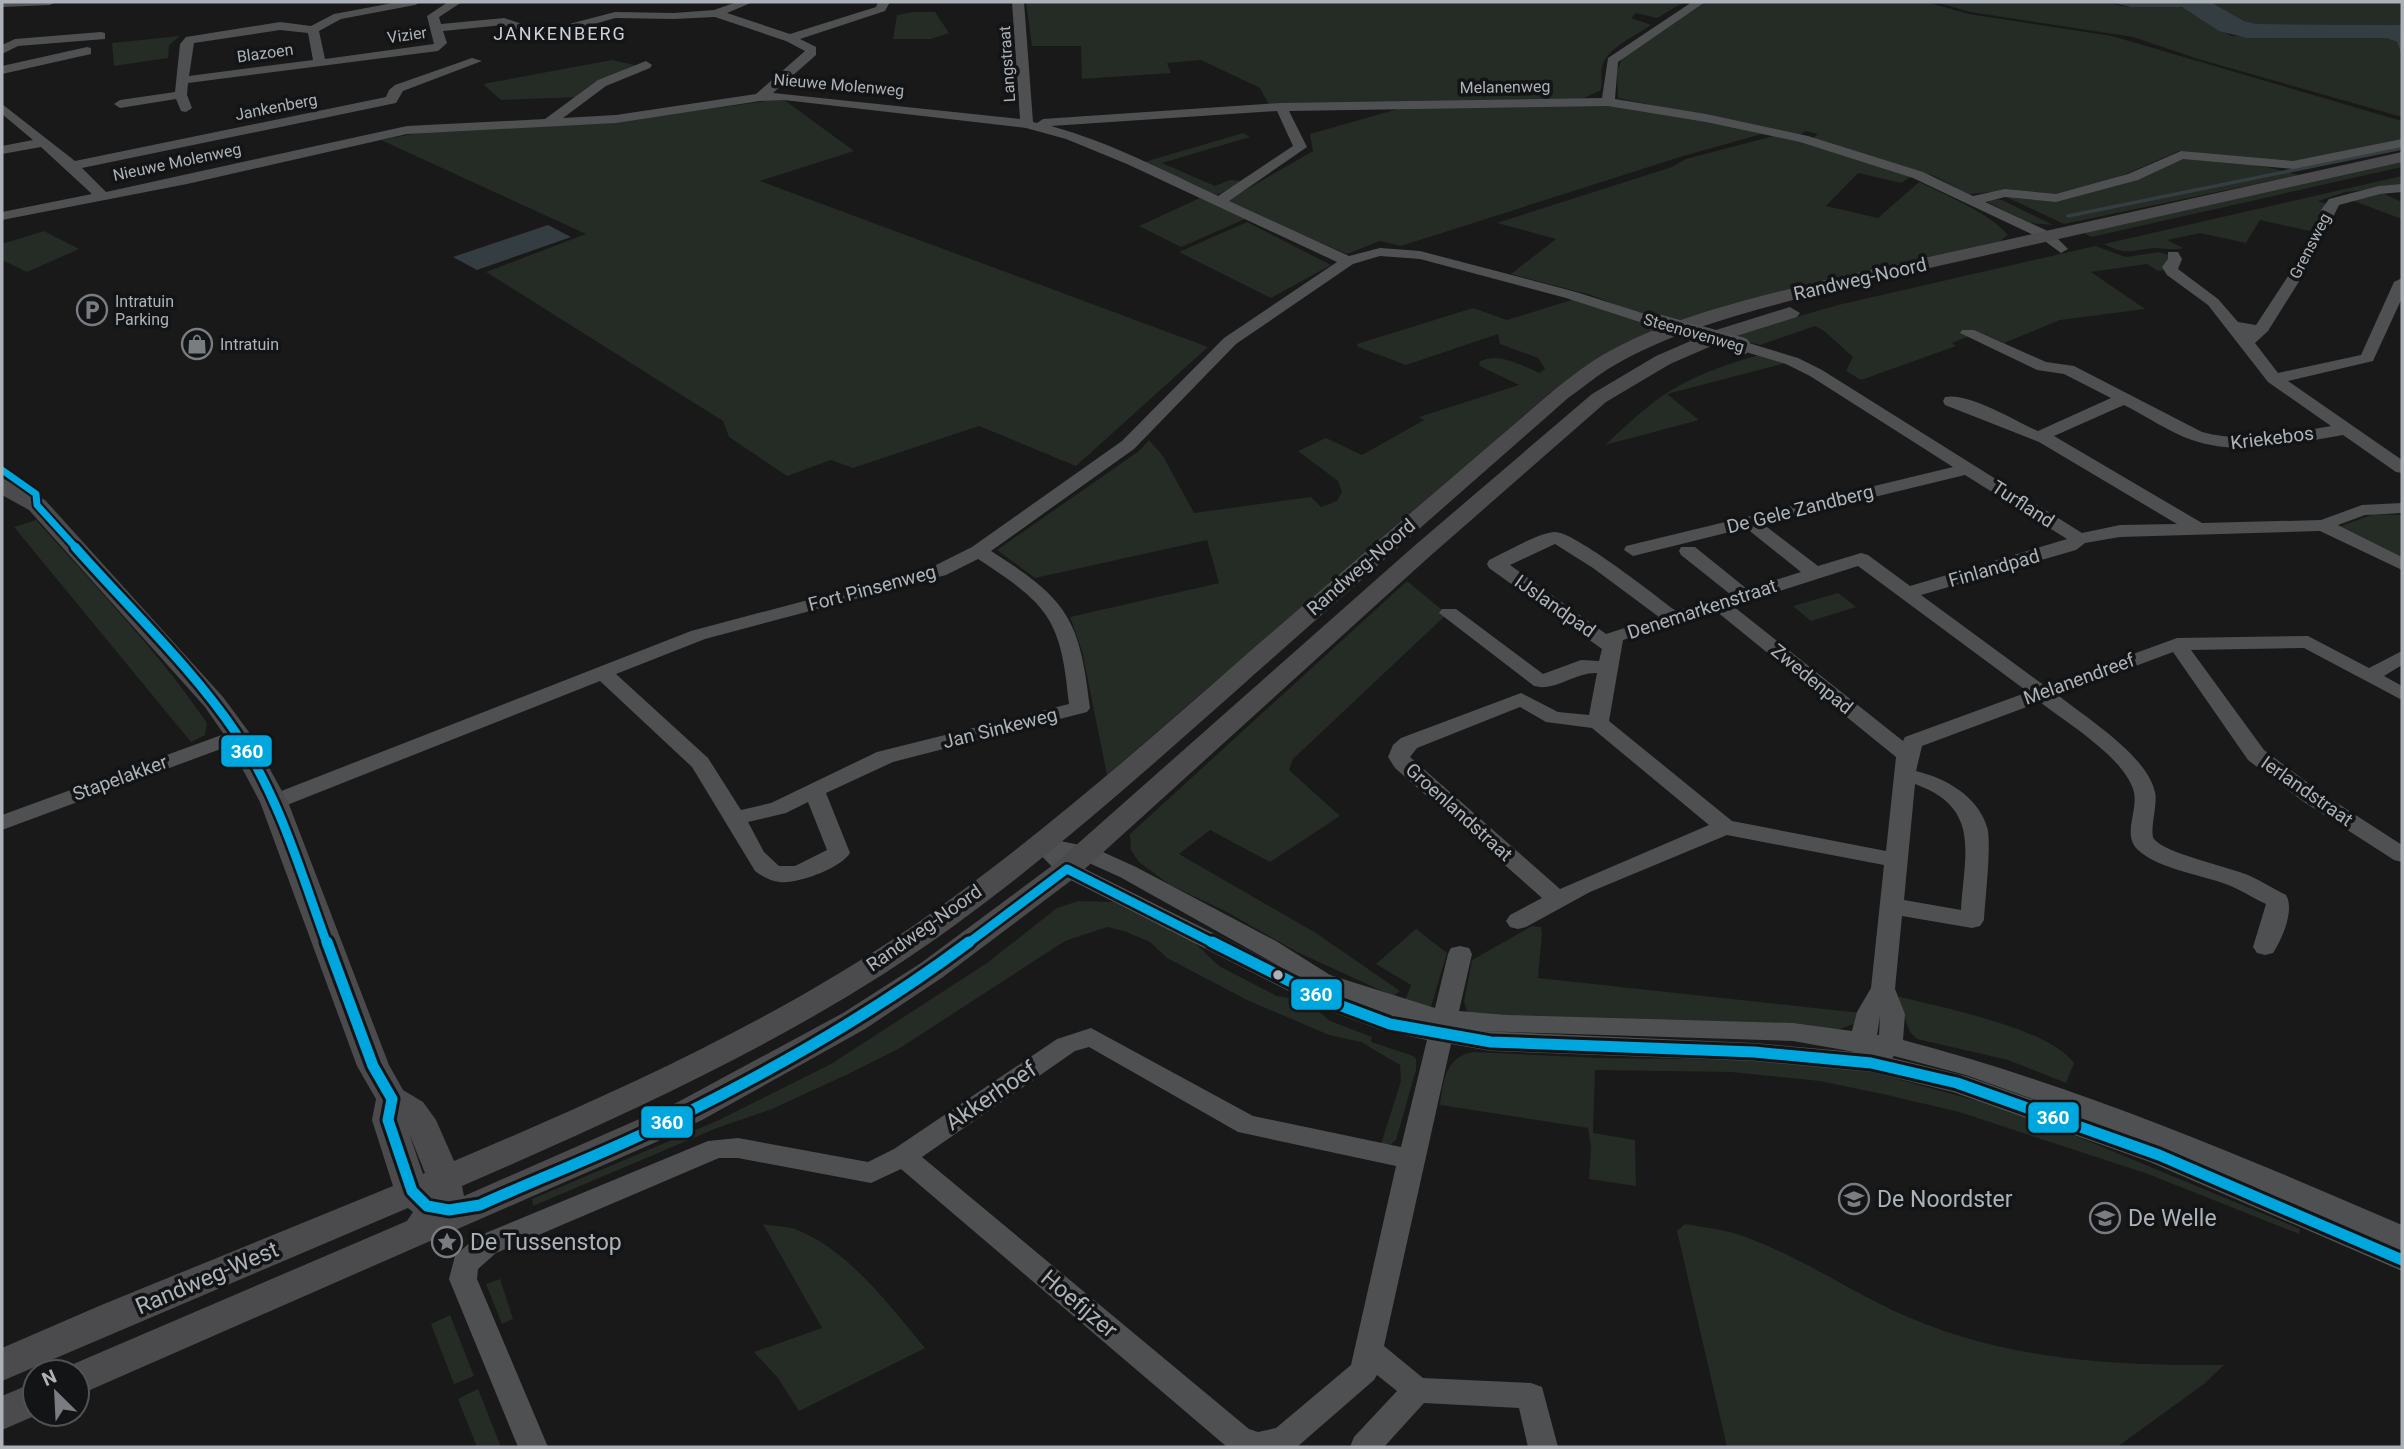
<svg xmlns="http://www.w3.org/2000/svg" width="2404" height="1449" viewBox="0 0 2404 1449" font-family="Roboto,sans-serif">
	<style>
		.green { fill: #252b25 }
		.water { fill: #343d41 }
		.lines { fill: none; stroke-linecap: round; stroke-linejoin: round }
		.stream { stroke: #343d41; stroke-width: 3.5 }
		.minor { fill: #4e5052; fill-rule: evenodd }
		.major { fill: #4b4b4d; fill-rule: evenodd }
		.minor-bridge { stroke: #4e5052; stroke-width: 17 }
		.bus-1-far2-casing { stroke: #131415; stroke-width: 11 }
		.bus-1-far1-casing { stroke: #131415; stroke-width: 14 }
		.bus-1-casing { stroke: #131415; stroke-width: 17 }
		.bus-1-far2 { stroke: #00a6de; stroke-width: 7 }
		.bus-1-far1 { stroke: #00a6de; stroke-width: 9 }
		.bus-1 { stroke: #00a6de; stroke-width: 11 }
		.bus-dot { fill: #acb2b8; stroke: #131415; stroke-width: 2.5 }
		.labels { text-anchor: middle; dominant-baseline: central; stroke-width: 7; stroke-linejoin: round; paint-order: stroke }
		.far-street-label { font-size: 16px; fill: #acb2b8; stroke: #131415 }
		.far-poi-label { font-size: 16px; fill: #acb2b8; stroke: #131415; text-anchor: start }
		.far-neighbourhood-label { font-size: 18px; letter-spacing: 2px; fill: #cdd0d5; stroke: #131415 }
		.street-label { font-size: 19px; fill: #acb2b8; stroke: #131415 }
		.near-street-label { font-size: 23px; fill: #acb2b8; stroke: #131415 }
		.near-poi-label { font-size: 23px; fill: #acb2b8; stroke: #131415; text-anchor: start }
		.line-badge { stroke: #131415; stroke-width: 2.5 }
		.badge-label { font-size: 19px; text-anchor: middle; font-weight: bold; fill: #fff }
	</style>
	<rect width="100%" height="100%" fill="#191919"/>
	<g class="green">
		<path d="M1026 2H1684L1657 18 1636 13 1631 18 1651 25C1636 36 1610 46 1603 64 1599 73 1604 82 1600 91L1579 100 1269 105 1260 88 1201 60 1167 63 1171 73 1082 79 1081 46H1032Z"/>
		<path d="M1704 2H1926L1969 14 2112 36 2402 121V141L2291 162H2267L2179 151 2112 180 2060 195 2001 191 1969 194 1934 176 1812 139 1818 134 1806 131 1797 136 1618 98 1617 71 1623 56Z"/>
		<path d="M1936 2H2109C2130 12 2157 3 2179 7 2194 9 2216 29 2232 36L2386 38 2397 42 2402 56V117L2198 59 2133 37 1970 12Z"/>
		<path d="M2211 2H2402V25L2257 24 2244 21Z"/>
		<path d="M914 12H935L949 33 931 39H893L897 15Z"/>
		<path d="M180 36 169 45 168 58 114 66 112 43Z"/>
		<path d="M612 60 635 65 600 81 580 97 501 100 483 84Z"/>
		<path d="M783 99 854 151 760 181 1208 347 1076 466 979 426 853 468 831 460 787 476 729 437 723 421 486 272 586 234 381 140 435 130 595 124Z"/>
		<path d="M1616 104 1704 119 1762 134 1680 157 1401 246 1380 241 1347 254 1225 202 1313 151 1310 134 1405 107Z"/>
		<path d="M1243 133 1250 137 1162 163 1215 186 1230 180 1244 181 1215 196 1141 163Z"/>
		<path d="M1777 135 1836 151 1910 177 1901 183 1858 173 1826 206 1878 218 1919 182C1945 195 1990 213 2008 235L1999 242 1676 323 1637 313 1591 295 1511 274 1556 239 1497 223 1672 167 1686 159Z"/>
		<path d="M2198 158 2267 167 2299 175 2064 224 2006 197 2048 201 2177 159Z"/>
		<path d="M2402 161V167L2091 237 2082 232Z"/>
		<path d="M2402 176V187L2345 192 2318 201 2326 204 2310 231 2260 220 2246 243 2200 233 2167 240 2183 248C2172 251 2165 248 2154 248 2132 250 2127 256 2104 244Z"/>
		<path d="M2380 192 2402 202V219L2348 199Z"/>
		<path d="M1200 198 1245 219 1181 247 1139 226Z"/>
		<path d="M1995 199 2002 200 2053 225 2030 223 1985 201Z"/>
		<path d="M1247 222 1331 265 1271 298 1179 252Z"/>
		<path d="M44 231 79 249 27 272 2 260V244Z"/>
		<path d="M2095 246 2126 257 2159 252 2169 255 2167 270 2158 271 2147 264 2091 272 2145 309 2060 320 2004 343 1979 332 1952 343 1956 346 1861 380 1846 371 1853 357 1823 330 1815 326 1760 345 1727 337 1838 305Z"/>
		<path d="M1575 299 1665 328 1579 373 1552 391 1107 775 1082 651 1070 617 1219 583 1207 540 1035 578 997 550 1139 451 1149 440 1163 456 1194 513 1311 497 1321 507 1337 501 1342 492 1338 481 1298 451 1326 438 1362 455 1424 420 1419 417 1519 385 1480 366 1479 362C1497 351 1521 365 1539 373L1545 369 1538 358 1500 344 1498 334 1406 365 1358 347 1357 344 1473 308 1507 320Z"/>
		<path d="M1763 354 1790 362 1667 394 1699 420 1605 445C1621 430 1637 415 1654 402 1685 378 1726 364 1763 354Z"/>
		<path d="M2374 514 2402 515V557L2341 526Z"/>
		<path d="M36 520C95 586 157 650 207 723L205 735 191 742 14 527Z"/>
		<path d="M1407 581 1447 614 1293 759 1289 770 1340 816 1270 862 1210 830 1179 854 1316 933 1400 991 1393 996 1297 952 1227 912 1170 885 1139 862 1131 850 1130 834Z"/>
		<path d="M1838 593 1856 607 1811 621 1793 606Z"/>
		<path d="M1078 901 1113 902 1194 942 1219 966 1277 996 1307 1001 1330 1021 1372 1037 1371 1042 1413 1056 1416 1059V1070L1396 1140 1390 1145 1381 1144 1401 1081 1400 1065 1361 1042 1329 1035 1247 1000 1167 958 1150 942 1124 931 1107 927 1065 941 900 1048 846 1075 772 1109 717 1128 533 1206 532 1199 719 1120 831 1064 987 963 1057 908Z"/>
		<path d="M1532 926 1541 927 1542 933 1538 978 1861 1013 1854 1024 1837 1030 1558 1021 1468 1013 1464 1002 1472 960Z"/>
		<path d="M1416 929 1447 953 1430 1010 1404 1003 1411 985 1376 964Z"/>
		<path d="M1896 996C1940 1007 2049 1028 2074 1063L2066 1083 2008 1060 1917 1039 1910 1032Z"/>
		<path d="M1474 1052 1599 1058 1750 1060 1818 1064 1875 1073 1996 1106 2059 1129 2300 1229 2299 1234 2148 1174 1959 1112 1887 1095 1820 1081 1731 1072 1595 1070 1593 1133 1635 1140 1636 1186 1589 1179 1591 1147 1588 1128 1440 1105C1443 1080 1446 1056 1474 1052Z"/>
		<path d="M763 1224C773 1226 785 1226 795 1229 849 1250 889 1305 925 1348L799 1411 778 1378 754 1352 822 1328Z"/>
		<path d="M1685 1224C1702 1227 1721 1229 1737 1234 1802 1256 1857 1297 1920 1322 2018 1361 2121 1366 2224 1365L2204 1384 2117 1447H1727L1677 1231Z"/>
		<path d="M500 1279 513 1319 502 1324 486 1284Z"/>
		<path d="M450 1315 474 1376 454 1384 431 1324Z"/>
		<path d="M478 1389 501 1447H477L458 1399Z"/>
	</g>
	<g class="water">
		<path d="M2109 2H2211L2244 21 2257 24 2402 25V56L2397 42 2386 38H2247L2219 31 2182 7H2131Z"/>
		<path d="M548 225 571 237 477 270 453 257Z"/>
	</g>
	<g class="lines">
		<path class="stream" d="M2068 216 2402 148"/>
		<g class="minor">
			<path d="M2 2H56L50 5 2 7Z"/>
			<path d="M398 2H421L415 5 341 19 319 31 325 59 434 44 427 16 448 2H462L439 17 441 24 504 18 534 28 550 29 615 12 674 13 714 10 737 2H753L727 13 790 34 876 7 878 2H890L885 11 800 39 816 47V55L773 93 1020 119 1012 2H1024L1033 122 1037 123 1043 119 1281 103 1602 98 1608 58 1692 2H1705L1618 62 1615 99 1706 114 1808 136 1923 172 1973 196 2005 189 2056 194 2128 174 2181 151 2293 161 2402 139V147L2293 169 2183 159 2138 180 2056 202 2005 197 1985 202 2052 233 2068 249 2061 253 2042 239 1913 178 1800 142 1706 122 1608 106 1289 111 1307 147 1229 201 1349 256 1380 248 1420 251 1576 292 1661 319 1663 322 1655 327 1649 325 1566 298 1420 259 1380 256 1353 264 1236 344 1134 449 991 551C1067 599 1080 618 1090 708L1087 712 893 762 826 793 850 853C841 868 798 884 780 882 771 881 763 877 755 871L692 767 600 681 282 807H266L263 802 266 797 691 631 932 567 972 547 1122 441 1224 338 1337 262 1127 164 1066 139 1026 128 784 100 760 101 616 123 407 134 187 184 2 220V212L92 194 41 147 2 154V146L33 140 2 114V104L75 161 386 97 389 90 395 85 472 58 482 61 403 91 396 103 82 168 106 192 407 126 545 119 598 80 646 61 652 65 650 68 606 86 563 118 616 115 756 94 805 51 786 41 715 17 674 19 615 18 550 37 528 33 503 25 443 31 447 43 438 51 188 83 187 95 192 108 186 112 181 111 176 99 120 108 114 104 120 100 175 92 180 44 186 37 280 22 311 26 334 14ZM280 30 308 33 313 60 189 76 194 43ZM1277 111 1293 146 1218 196C1163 170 1109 142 1051 126ZM978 559C1049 605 1061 619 1069 704L877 752 771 803 741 810 708 758 616 674 705 639 946 575ZM808 802 827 850 795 866H779L764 852 748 822 786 813Z"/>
			<path d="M101 32 105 33V39L18 46 2 54V45L15 39Z"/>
			<path d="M87 47 91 48V54L2 74V66Z"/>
			<path d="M2402 184V192L2380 194 2339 205 2310 264 2268 331 2255 343 2278 373 2361 355 2394 282 2402 278V298L2373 361 2288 381 2402 460V473L2396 472 2343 435C2293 443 2241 457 2192 440 2169 432 2146 416 2124 405L2054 436 2202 523 2321 520 2362 505 2402 503V513L2365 515 2338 525 2402 557V570L2320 531 2120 537 2085 543 2076 550 1921 595 2045 686 2177 638 2308 636 2369 668 2402 651V665L2384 676 2402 686V700L2304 648 2191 650 2264 750 2320 792 2402 845V862L2394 860 2304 802 2248 760 2173 652 2058 695C2087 719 2146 754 2155 792 2158 804 2149 832 2154 839 2164 853 2229 867 2248 875 2261 881 2274 889 2286 895 2295 910 2282 939 2273 953L2265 955 2257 953 2253 947 2266 904C2255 899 2244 892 2233 887 2206 875 2159 870 2138 850 2121 834 2140 809 2133 789 2122 756 2067 723 2040 702L1922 746 1916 771C1945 778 1978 796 1987 827 1992 841 1985 901 1984 920L1980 926 1972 928 1902 916 1895 989 1905 1014 1903 1040C2075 1085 2240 1155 2402 1225V1271L2150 1162 1953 1092 1871 1072 1754 1061 1491 1051 1451 1044 1384 1346 1423 1378 1531 1383 1542 1387 1558 1447H1528L1519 1408 1424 1403 1384 1447H1350L1354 1437 1397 1391 1377 1375 1374 1380 1297 1447H1227L901 1169 871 1183 738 1158H719L496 1253 478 1269 477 1279 548 1447H518L449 1279 455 1256 476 1237 708 1141 738 1138 868 1162 894 1149 1057 1039 1091 1028 1253 1116 1401 1147 1427 1040 1381 1030 1322 1008 1059 874 1030 844 1033 839 1041 837 1094 848 1136 867 1276 941 1330 975 1435 1008 1448 954 1451 948 1460 946 1469 948 1472 954 1459 1011 1506 1015 1793 1023 1852 1031 1857 1012 1871 988 1884 865 1727 835 1590 892 1526 927 1518 929 1510 927 1506 921 1510 915 1542 898 1395 768 1388 757 1393 745 1401 738 1521 693 1558 712 1589 715 1597 673C1575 672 1555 692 1534 686L1439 613 1442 609H1456L1543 674 1581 660 1599 661 1602 649 1489 568 1487 564 1489 560C1506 552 1536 534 1554 532 1573 530 1657 597 1676 611L1730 594 1681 555 1679 551 1681 547H1695L1747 589 1801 572 1746 528 1633 556 1624 550 1626 546 1953 467 1810 376 1786 364 1736 349 1734 346 1742 341 1798 358 1822 370 2082 533 2120 525 2177 524 2039 442 1945 405 1943 401 1945 397C1969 392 2015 421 2038 431L2111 398 2064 374 2037 370 1960 333 1962 330H1974L2046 362 2074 366 2202 432C2245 444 2288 433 2331 426L2268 382 2208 305 2167 275 2162 267 2168 259V252H2178L2182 259 2178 269 2218 299 2238 322 2256 325 2296 264 2321 210 2329 199 2379 186ZM1965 475 2067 539 1910 586 1868 555 1861 553 1818 566 1763 524ZM1555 544 1593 568 1659 617 1606 634 1510 565ZM1858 566 2028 692 1905 737 1903 741 1733 606ZM1716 611 1896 757 1886 851 1732 821 1609 721 1623 640ZM1520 707 1546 722 1592 728 1709 825 1560 889 1410 757 1417 748ZM1915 784C1982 808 1964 854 1961 910L1904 900ZM1068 857 1080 859 1120 877 1279 966 1075 864ZM1880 1016 1879 1035H1877ZM1479 1031 1793 1041 1855 1052 1754 1043ZM1089 1047 1238 1132 1396 1166 1351 1365 1276 1428 1258 1432 1249 1429 922 1157 1075 1051ZM1894 1056 1966 1075 2091 1120 1966 1076 1892 1058Z"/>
			<path d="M238 729 245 730 249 735 245 740 2 830V815Z"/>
		</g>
		<g class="major">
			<path d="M2402 152V162L1827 291C1753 311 1674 329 1608 369 1594 378 1581 389 1568 398 1458 495 1348 591 1238 689 1125 789 1012 891 885 973 752 1058 607 1123 462 1186L464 1196 678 1102 843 1013 921 963 1057 862 1413 547 1592 394 1656 356 1716 330 1790 307 1800 313 1797 317 1730 338 1670 364 1606 402 1429 557 1077 876 943 977 865 1029 702 1120 654 1143 90 1390 77 1395V1372H62L64 1368 407 1221 413 1212 408 1208 2 1381V1348L99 1306 393 1186 372 1120 376 1099 357 1066 260 802 225 736 205 707 29 510 2 495V478L45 500 223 697 251 735 288 802 389 1065 403 1090 423 1102 436 1120 454 1161C612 1094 771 1023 913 926 1028 846 1134 753 1240 660 1344 570 1449 480 1554 390 1567 380 1579 370 1593 361 1662 318 1747 300 1825 280ZM409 1133 425 1173 423 1174Z"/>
			<path d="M35 1382V1414H39L2 1430V1396Z"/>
		</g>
		<path class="minor-bridge" d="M1655 322 1742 346"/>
		<g class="bus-1-far2-casing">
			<path id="bus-1-far2" d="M2 470 36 494 37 505 77 549"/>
		</g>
		<g class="bus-1-far1-casing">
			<g id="bus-1-far1">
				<path d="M75 547C127 606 193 669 236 733 279 796 301 873 327 944"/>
				<path d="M967 944 1067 869 1215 944"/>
			</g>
		</g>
		<g class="bus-1-casing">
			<g id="bus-1">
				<path d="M327 942 373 1066 392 1099 388 1120 412 1191 427 1206 449 1210 480 1205C544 1176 611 1151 674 1119 777 1068 877 1011 969 942"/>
				<path d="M1212 942 1331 1002 1390 1024 1491 1042 1754 1052 1871 1063 1957 1083 2159 1155 2402 1260"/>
			</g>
		</g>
		<use href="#bus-1-far2" class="bus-1-far2"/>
		<use href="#bus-1-far1" class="bus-1-far1"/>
		<use href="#bus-1" class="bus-1"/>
	</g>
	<defs>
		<g id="parking-ring" transform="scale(1.575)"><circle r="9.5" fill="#131415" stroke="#797c80" stroke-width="1.5"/><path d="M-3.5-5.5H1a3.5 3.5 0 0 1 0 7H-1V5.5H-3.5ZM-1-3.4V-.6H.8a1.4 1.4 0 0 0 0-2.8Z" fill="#797c80"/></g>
		<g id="shop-ring" transform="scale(1.575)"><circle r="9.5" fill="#131415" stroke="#797c80" stroke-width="1.5"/><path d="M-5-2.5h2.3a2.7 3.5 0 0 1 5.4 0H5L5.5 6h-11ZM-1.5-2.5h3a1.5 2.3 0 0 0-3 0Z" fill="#797c80"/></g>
		<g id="school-ring" transform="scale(1.575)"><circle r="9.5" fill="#131415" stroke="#797c80" stroke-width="1.5"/><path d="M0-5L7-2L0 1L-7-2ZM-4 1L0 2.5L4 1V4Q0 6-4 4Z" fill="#797c80"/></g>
		<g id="sight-ring" transform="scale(1.575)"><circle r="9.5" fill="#131415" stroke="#797c80" stroke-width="1.5"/><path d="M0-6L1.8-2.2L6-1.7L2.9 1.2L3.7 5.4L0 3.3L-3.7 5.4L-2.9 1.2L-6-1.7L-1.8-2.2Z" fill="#797c80"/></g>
	</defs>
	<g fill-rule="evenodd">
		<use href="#parking-ring" x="92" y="310"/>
		<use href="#shop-ring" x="197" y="344"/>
		<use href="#school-ring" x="1854" y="1199"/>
		<use href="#school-ring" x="2105" y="1218"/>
		<use href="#sight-ring" x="447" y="1242"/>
	</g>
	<circle class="bus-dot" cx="1278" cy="975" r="6"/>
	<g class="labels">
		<g class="far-street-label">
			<text transform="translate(407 35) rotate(-8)">Vizier</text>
			<text transform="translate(265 53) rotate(-8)">Blazoen</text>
			<text transform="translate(1007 64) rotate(-94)">Langstraat</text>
			<text transform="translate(839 85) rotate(5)">Nieuwe Molenweg</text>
			<text transform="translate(1505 87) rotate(-1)">Melanenweg</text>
			<text transform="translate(276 107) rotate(-11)">Jankenberg</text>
			<text transform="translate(177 162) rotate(-12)">Nieuwe Molenweg</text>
			<text transform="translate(2310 246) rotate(-63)">Grensweg</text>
			<text transform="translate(1694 333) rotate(16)">Steenovenweg</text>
		</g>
		<g class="far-poi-label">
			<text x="115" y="301">Intratuin<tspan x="115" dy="18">Parking</tspan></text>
			<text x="220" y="344">Intratuin</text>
		</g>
		<g class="far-neighbourhood-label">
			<text x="560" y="33">JANKENBERG</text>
		</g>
		<g class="street-label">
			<text transform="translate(1860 279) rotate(-13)">Randweg-Noord</text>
			<text transform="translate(2272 438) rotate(-7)">Kriekebos</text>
			<text transform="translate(2023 504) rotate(33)">Turfland</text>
			<text transform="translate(1800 509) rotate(-14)">De Gele Zandberg</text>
			<text transform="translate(1361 567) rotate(-41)">Randweg-Noord</text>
			<text transform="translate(1994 568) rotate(-16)">Finlandpad</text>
			<text transform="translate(872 588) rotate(-15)">Fort Pinsenweg</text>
			<text transform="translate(1555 606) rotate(35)">IJslandpad</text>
			<text transform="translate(1702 609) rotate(-18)">Denemarkenstraat</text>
			<text transform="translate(1812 679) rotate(39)">Zwedenpad</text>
			<text transform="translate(2079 679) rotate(-20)">Melanendreef</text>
			<text transform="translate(1000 728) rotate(-14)">Jan Sinkeweg</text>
			<text transform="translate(120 778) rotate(-20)">Stapelakker</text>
			<text transform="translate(2307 791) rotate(35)">Ierlandstraat</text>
			<text transform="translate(1459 812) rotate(42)">Groenlandstraat</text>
			<text transform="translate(924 928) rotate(-35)">Randweg-Noord</text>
		</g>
		<g class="near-street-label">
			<text transform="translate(991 1096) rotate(-34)">Akkerhoef</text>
			<text transform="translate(207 1278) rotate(-23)">Randweg-West</text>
			<text transform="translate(1079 1304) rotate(40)">Hoefijzer</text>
		</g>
		<g class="near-poi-label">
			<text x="1877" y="1199">De Noordster</text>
			<text x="2128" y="1218">De Welle</text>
			<text x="470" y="1242">De Tussenstop</text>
		</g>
	</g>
	<g class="line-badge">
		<rect x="220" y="734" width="53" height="34" rx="7" fill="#00a6de"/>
		<rect x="1290" y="978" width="53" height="33" rx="7" fill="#00a6de"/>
		<rect x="2027" y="1101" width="53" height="33" rx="7" fill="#00a6de"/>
		<rect x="640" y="1105" width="54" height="34" rx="7" fill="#00a6de"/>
	</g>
	<g class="badge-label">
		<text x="247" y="758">360</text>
		<text x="1316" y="1001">360</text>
		<text x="2053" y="1124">360</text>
		<text x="667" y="1129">360</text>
	</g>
	<rect width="2404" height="1449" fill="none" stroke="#acb2b8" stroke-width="7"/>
	<g transform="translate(56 1393) rotate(336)"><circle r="33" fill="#131415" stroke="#505356" stroke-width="2"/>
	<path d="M0-5L12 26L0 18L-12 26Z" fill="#797c80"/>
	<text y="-10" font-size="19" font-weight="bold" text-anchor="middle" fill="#acb2b8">N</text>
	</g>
</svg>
